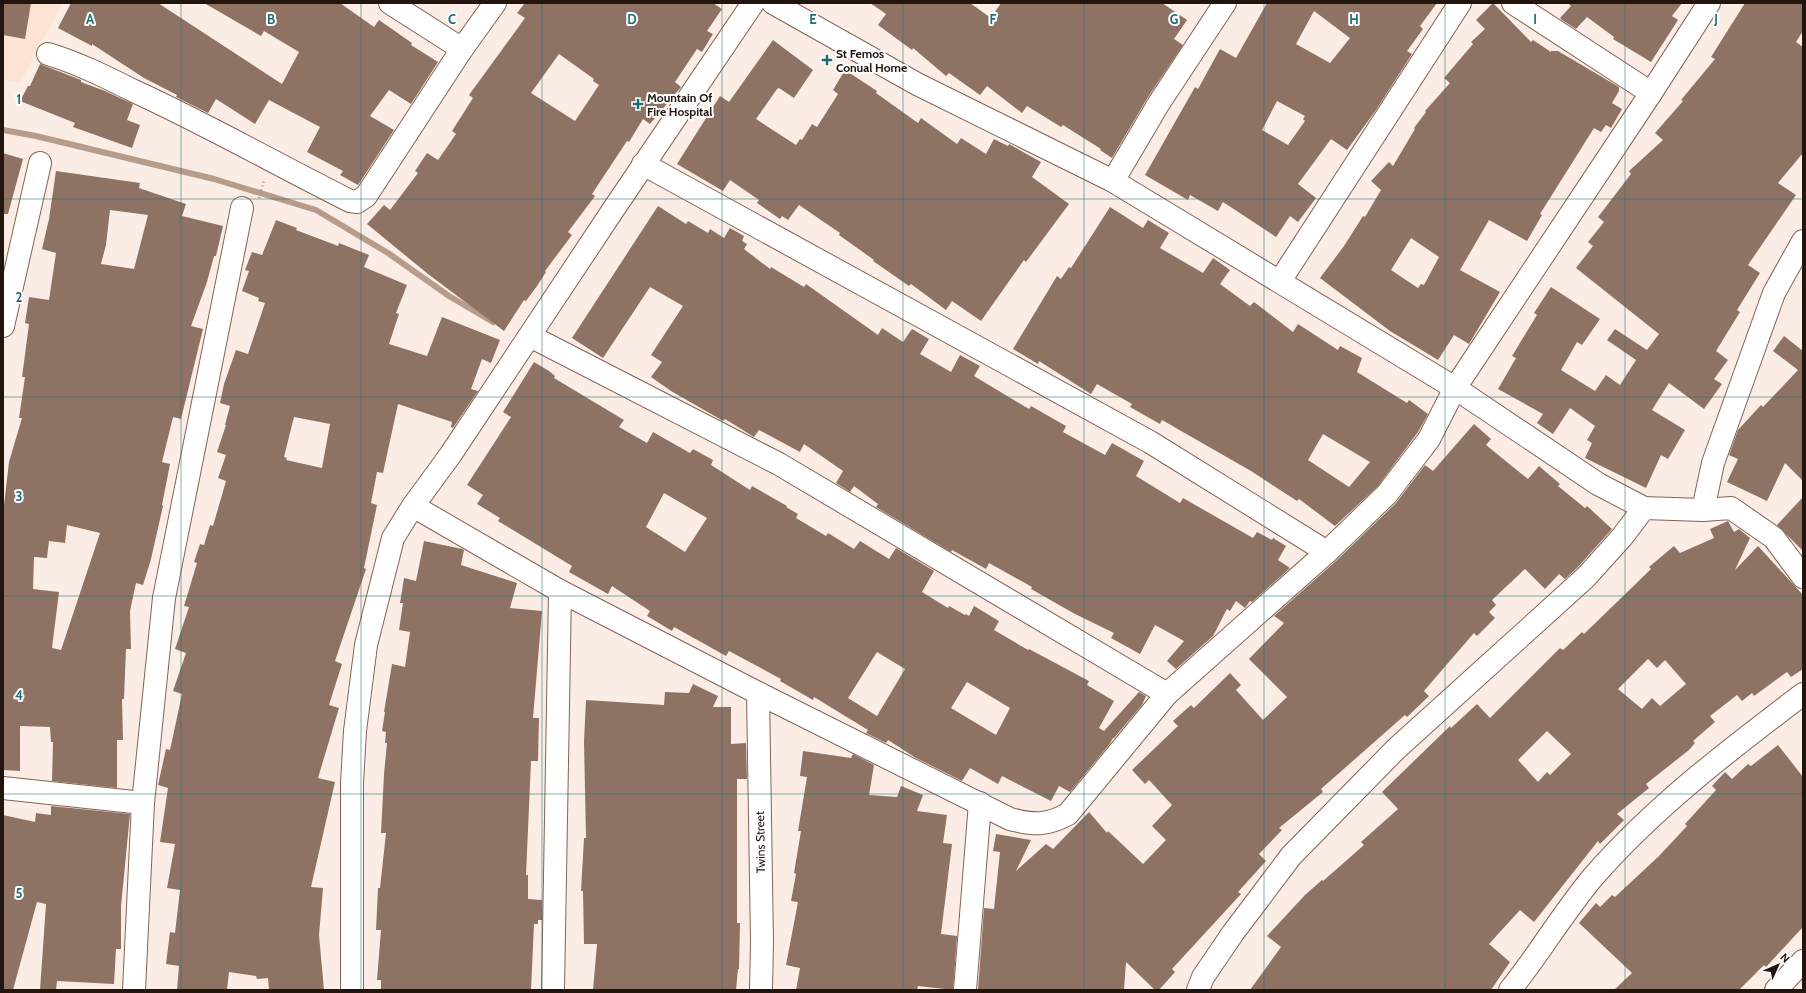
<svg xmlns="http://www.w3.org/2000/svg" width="1806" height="993" viewBox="0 0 1806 993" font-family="Cabin,sans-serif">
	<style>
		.built { fill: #fde3d4 }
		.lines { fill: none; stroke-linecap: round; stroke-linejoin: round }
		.stream { stroke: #b79b8b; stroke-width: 6 }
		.building { fill: #8e7364; fill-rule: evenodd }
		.minor-casing { stroke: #836452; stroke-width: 24 }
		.path { stroke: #a1948c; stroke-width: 2.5; stroke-dasharray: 1 3; stroke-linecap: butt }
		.minor { stroke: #fff; stroke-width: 22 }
		.grid { fill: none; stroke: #216d72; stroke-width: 1; stroke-opacity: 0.55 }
		.poi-dot { fill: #216d72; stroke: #fdfdfd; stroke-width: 1.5 }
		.labels { text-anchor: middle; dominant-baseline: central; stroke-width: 4; stroke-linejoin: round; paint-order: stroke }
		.poi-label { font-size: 12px; font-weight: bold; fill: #21150e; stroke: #fdfdfd; text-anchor: start }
		.street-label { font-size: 12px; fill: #21150e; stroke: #fdfdfd }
		.grid-label { font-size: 13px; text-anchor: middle; font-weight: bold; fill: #216d72; stroke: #fdfdfd; stroke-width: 4; stroke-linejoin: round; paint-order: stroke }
	</style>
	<rect width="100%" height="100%" fill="#fbede5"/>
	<path class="built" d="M3 3H63L20 83 3 80Z"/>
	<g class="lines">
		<path class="stream" d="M3 130 36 136 214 179 316 210 388 253 449 296 493 322"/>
	</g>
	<g class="building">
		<path d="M3 3H31L25 39 3 35Z"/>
		<path d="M71 3H158L282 84 299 52 264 31 261 36 204 3H340L374 27 379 20 412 43 411 45 438 62 411 104 389 90 370 116 394 130 358 185 340 175 343 171 307 152 320 127 269 100 255 124 216 99 208 113 176 97 177 95 144 78 92 44V46L58 28Z"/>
		<path d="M525 3H713L722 9 707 31 713 34 702 52 697 49 675 82 681 87 650 124 643 119 629 142 627 141 592 194 595 196 568 232 572 235 545 271 546 272 537 286 526 301 524 300 504 331 428 274 367 224 384 205 390 210 418 173 415 171 427 153 438 160 456 134 452 131 473 98 469 95 525 18 517 13ZM559 54 594 79 593 81 599 85 575 121 531 93Z"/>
		<path d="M870 3H970L991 18 1001 3H1162L1187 20 1174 39 1183 45 1148 97 1112 158 1100 150 1101 149 1063 125 1061 127 1027 106 1022 113 987 86 980 95 949 73 946 76 913 48 912 50 878 25 886 14Z"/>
		<path d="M1267 3H1437L1420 26 1423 29 1407 51 1412 54 1376 110 1347 150 1331 139 1298 184 1316 198 1298 222 1290 216 1276 237 1223 202 1218 211 1190 195 1188 200 1145 175 1195 87 1198 89 1220 49 1236 58ZM1314 11 1350 38 1330 63 1296 44ZM1277 101 1305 116 1303 119 1305 121 1288 145 1262 130Z"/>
		<path d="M1493 3 1531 42 1533 40 1551 52V51H1558L1619 87V91L1612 103 1622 109 1611 128 1606 125 1601 132 1594 128 1540 214 1542 215 1527 241 1489 220 1460 270 1500 292 1469 344 1454 335 1438 360 1390 331 1320 278 1344 246 1363 216 1365 217 1381 190 1371 181 1389 162 1393 166 1415 129 1414 128 1426 112 1425 111 1450 83 1444 78 1473 44 1471 42 1485 29 1476 20ZM1411 238 1439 257 1424 285 1421 284 1418 288 1391 270Z"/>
		<path d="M1568 3H1682L1672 16 1678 20 1651 62 1613 39 1614 37 1587 17 1576 29 1562 20 1560 18 1571 6Z"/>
		<path d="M1745 3H1803V31L1796 42 1803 47V153L1778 183 1796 195 1748 265 1760 273 1737 310 1740 312 1716 351 1728 360 1714 379 1722 384 1704 409 1669 383 1652 410 1685 430 1668 459 1661 455 1646 488 1585 458 1592 443 1587 440 1595 426 1570 408 1553 434 1537 423 1543 414 1498 389 1516 358 1512 356 1537 315 1534 313 1551 287 1600 319 1582 345 1577 342 1561 370 1595 391 1606 375 1620 385 1636 360 1607 340 1615 329 1647 350 1659 334 1576 268 1593 246 1588 242 1604 222 1598 217 1631 174 1629 171 1663 140 1655 133 1683 101 1681 100 1715 59 1711 57Z"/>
		<path d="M773 40 813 70 794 98 779 88 777 89 756 119 796 145 800 139 802 140 812 124 817 127 838 94 833 90 845 70 877 91 876 93 918 123 921 118 957 144 961 138 986 154 994 139 1008 146 1009 144 1041 162 1032 177 1069 204 1026 262 1024 260 981 321 952 301 946 310 911 284 909 286 873 261 874 260 839 235 840 233 799 205 788 220 782 216 780 219 757 203 759 200 730 180 723 191 677 164 720 96 729 102Z"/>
		<path d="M40 64 81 80V82L105 91 133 104 127 120 140 125 132 148 73 127 75 123 20 101 28 86H30Z"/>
		<path d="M3 153 23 159 8 214H3Z"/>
		<path d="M56 171 140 183 139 188 186 204 182 216 223 226 216 256H214L207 282 191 326 203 329 181 419 173 417 162 462 170 464 162 505 163 506 151 559 143 585 136 583 130 611 131 649H126L124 699H122L123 740H117V788L52 781 53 742H51L50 727 20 726V771L3 770V514L9 462 22 418H19L25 377H22L29 324 25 323 29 297 49 300 56 253 42 249 49 219ZM110 210 148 215 134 269 101 264 106 245ZM67 525 100 533 61 650 52 648 59 592 33 589 34 557 47 558 49 541 65 543Z"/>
		<path d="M658 206 686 224 688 221 708 233 710 229 724 238 730 228 744 236 742 241 747 244 744 249 770 269 771 267 804 287 806 284 878 335 882 328 903 342 912 329 929 339 920 354 951 372 960 355 980 366 974 376 1029 409 1031 406 1066 426 1063 432 1105 455 1112 443 1144 461 1136 476 1180 503 1183 498 1253 538 1257 532 1272 540 1273 538 1286 546 1278 560 1290 568 1252 602 1250 601 1245 608 1236 601 1230 611 1227 609 1213 636 1176 669 1167 661 1184 641 1155 625 1140 654 1111 638 1114 633 1075 614 1031 589 1032 587 989 563 986 569 952 550 951 552 876 507 878 504 854 486 850 492 836 483 843 471 804 444 800 452 759 430 754 437 725 419 723 421 718 418 671 391 651 377 662 362 651 355 683 306 650 287 603 358 572 338Z"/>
		<path d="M1110 207 1143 228 1148 220 1169 233 1160 248 1203 273 1213 258 1230 270 1220 284 1250 306 1254 302 1293 332 1298 324 1338 350 1340 346 1362 358 1357 372 1407 403 1409 400 1428 414 1418 432 1378 486 1335 526 1299 499 1297 501 1251 471 1162 420 1160 424 1130 407 1132 404 1097 384 1091 394 1039 361 1038 364 1013 349 1057 276 1061 279 1069 267 1071 268ZM1323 434 1370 462 1349 487 1308 460Z"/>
		<path d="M276 220 297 228 296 230 338 246 339 243 369 255 364 267 407 285 396 313 399 314 389 344 427 356 442 317 500 340 491 363 482 359 471 389 478 391 453 428 451 427 452 422 398 404 383 473 377 472 371 503 377 505 364 568 366 569 335 661 342 664 329 705 339 708 318 778 335 782 311 887 323 888 319 935 324 990H269L268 978 257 979 256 976 229 972 227 990H177L179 966 166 964 170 932 175 933 180 890 167 888 175 844 160 842 168 788 158 785 166 749 170 750 182 694 173 691 186 653 175 649 189 607 184 606 197 563 194 562 200 544 204 545 210 525 213 526 226 481 218 478 226 455 217 452 226 425H225L230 406 220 403 224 384 236 350 248 354 265 303 258 301 259 298 242 291 249 271 245 270 252 252 262 255ZM294 417 330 424 322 468 286 460 287 458 284 457Z"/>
		<path d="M1784 336 1803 351V481L1785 463 1767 501 1727 482 1738 459 1729 455 1738 430 1761 405 1763 407 1798 370 1773 351Z"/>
		<path d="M534 362 549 371 555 376 554 378 624 420 619 427 647 443 653 432 690 453 693 449 713 460 711 465 750 490 752 486 787 506 786 507 798 514 796 518 826 536 828 533 854 549 860 541 889 559 896 548 934 571 922 592 948 608 949 606 965 615 966 614 969 616 974 606 999 621 994 630 1028 650 1029 649 1089 681 1087 685 1114 701 1099 728 1104 731 1139 692 1146 696 1142 705 1114 738H1113L1109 745 1070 792 1059 786 1051 801 1002 776 998 784 970 768 962 781 916 758 888 740 886 743 866 733 868 730 814 697 813 700 780 681 781 679 729 651 726 656 674 627 672 631 647 616 650 611 612 586 608 594 569 572 572 566 498 521 500 518 477 504 483 495 467 485 511 417 503 412ZM664 493 707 518 685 552 646 527ZM877 652 905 669 877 716 848 698ZM967 682 1010 708 996 735 951 708Z"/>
		<path d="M1474 424 1491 439 1486 445 1528 479 1539 466 1560 484 1558 486 1585 508 1587 506 1612 529 1577 568 1565 579 1559 574 1545 589 1525 569 1492 600 1496 605 1489 612 1495 618 1477 636 1474 633 1442 670 1424 691 1429 696 1407 717 1405 715 1321 789 1323 792 1279 828 1282 830 1259 854 1266 861 1238 892 1241 894 1172 969 1175 972 1159 990H1155L1126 962 1124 990H978L984 908 994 909 1000 852 993 851 996 834 1031 840 1016 871 1046 844 1053 849 1089 812 1107 833 1108 831 1143 864 1166 840 1152 826 1172 805 1149 780 1145 784 1132 770 1178 726 1173 721 1191 705 1194 708 1230 673 1241 685 1236 690 1263 720 1287 697 1249 659 1284 623 1274 616 1336 561 1396 503 1425 465 1433 471Z"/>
		<path d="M1803 497V551L1777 525Z"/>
		<path d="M1728 521 1734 532 1739 529 1750 538 1735 570 1758 546 1803 595V669L1791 677 1787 672 1754 696 1752 693 1742 701 1737 695 1710 716 1715 722 1693 741 1695 743 1689 750 1646 784 1649 788 1617 814 1624 820 1600 844 1598 841 1534 922 1520 910 1489 944 1510 962 1491 990H1250L1281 947 1267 936 1305 895 1322 880 1323 881 1364 845 1361 842 1398 809 1382 792 1450 726 1451 728 1477 704 1490 718 1560 648 1563 650 1582 632 1584 634 1651 569 1649 567 1674 546 1680 553 1714 538 1710 529ZM1648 659 1657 668 1665 660 1686 684 1660 706 1652 698 1642 709 1618 689ZM1547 731 1571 754 1550 775 1547 772 1538 782 1518 760Z"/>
		<path d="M424 541 462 549 464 550 461 565 517 583 510 608 542 611 533 718H539L538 761H531L526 875H528V899L542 900V920H538V924H534L531 990H381V980H377L381 930H376L378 888H380L386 833H381L384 774 387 743H385L386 732 382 731 385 712H384L392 664 405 667 410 632 399 630 403 603H400L404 578 416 581Z"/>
		<path d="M693 684 718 696 713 707H731V744L746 743 747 779H737V923H740L739 969H738L736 990H593L597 944H584L583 891H581L584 838H586L584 741 586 700 664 705 665 692 689 693Z"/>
		<path d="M1778 745 1803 777V927L1766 967 1764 965 1739 990H1614L1632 973 1579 923 1596 903 1600 907 1612 895 1615 897 1659 856 1687 826 1685 824 1716 790 1712 786 1725 772 1732 779 1748 764 1751 766Z"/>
		<path d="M803 751 851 758 853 754 874 765 869 795 897 797 901 786 923 795 917 811 947 815 943 843 952 844 941 934 957 936 953 990 918 986 917 990H796L800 968 786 965 798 902 791 901 796 874 794 873 801 831H798L807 777 800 776Z"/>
		<path d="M51 806 130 814 121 906V949H116L114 984 57 981 56 990H40L46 904 37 902 13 990H3V815L35 822 36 813 51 815Z"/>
	</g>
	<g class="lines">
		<g class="minor-casing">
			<g id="minor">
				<path d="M390 3 462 49"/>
				<path d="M773 3 917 84 1113 181 1455 388 1598 484 1644 508 1703 510 1731 508 1774 538 1803 577"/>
				<path d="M1513 3 1651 93"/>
				<path d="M48 54C78 63 106 77 134 91 208 125 278 165 350 201L357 202 366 196 462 49 495 3"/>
				<path d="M643 164 1150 442 1327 552"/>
				<path d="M1113 181 1159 103 1225 3"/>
				<path d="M1280 281 1460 3"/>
				<path d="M3 326 40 163"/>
				<path d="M530 336 779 464 1167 694"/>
				<path d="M413 506 560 591 758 693 1010 819C1034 825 1046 826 1068 814L1167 694 1327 552 1387 494 1429 439 1455 388 1651 93 1709 3"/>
				<path d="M1703 510 1713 463 1774 293 1803 241"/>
				<path d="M758 693 762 942 761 990"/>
				<path d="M3 788 143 803"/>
				<path d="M134 990 143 803 164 598 242 208"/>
				<path d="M352 990V783L355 731 366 645 393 538 413 506 451 454 613 210 753 3"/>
				<path d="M553 990 560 591"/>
				<path d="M965 990 980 803"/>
				<path d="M1198 990 1203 977 1233 933 1291 856 1396 749 1586 577 1622 537 1644 508"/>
				<path d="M1510 990C1539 954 1563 913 1593 877 1654 807 1729 750 1803 694"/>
				<path d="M1776 990 1803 961"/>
			</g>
		</g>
		<path class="path" d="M259 198 264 180"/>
		<use href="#minor" class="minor"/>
	</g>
	<path class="grid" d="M181 3V990M361 3V990M542 3V990M722 3V990M903 3V990M1084 3V990M1264 3V990M1445 3V990M1625 3V990M3 199H1803M3 397H1803M3 596H1803M3 794H1803"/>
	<g class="poi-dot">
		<path d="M825 54h4v4h4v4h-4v4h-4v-4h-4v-4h4z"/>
		<path d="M636 98h4v4h4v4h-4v4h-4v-4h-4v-4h4z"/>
	</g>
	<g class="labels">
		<g class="poi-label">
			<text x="836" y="53">St Femos<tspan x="836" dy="14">Conual Home</tspan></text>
			<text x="647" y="97">Mountain Of<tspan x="647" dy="14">Fire Hospital</tspan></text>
		</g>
		<g class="street-label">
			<text transform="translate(760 842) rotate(-91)">Twins Street</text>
		</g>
	</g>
	<g class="grid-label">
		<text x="90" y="24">A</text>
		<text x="271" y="24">B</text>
		<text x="452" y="24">C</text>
		<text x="632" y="24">D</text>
		<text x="813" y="24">E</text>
		<text x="993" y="24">F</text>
		<text x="1174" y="24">G</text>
		<text x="1354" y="24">H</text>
		<text x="1535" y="24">I</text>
		<text x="1716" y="24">J</text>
		<text x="19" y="104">1</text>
		<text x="19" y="302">2</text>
		<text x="19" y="501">3</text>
		<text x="19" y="700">4</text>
		<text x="19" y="898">5</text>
	</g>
	<rect width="1806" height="993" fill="none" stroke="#21150e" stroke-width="8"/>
	<g transform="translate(1778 965) rotate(45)" stroke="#fdfdfd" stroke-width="3" paint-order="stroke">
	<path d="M0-3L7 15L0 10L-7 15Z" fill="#21150e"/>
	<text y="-6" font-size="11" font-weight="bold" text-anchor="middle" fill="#21150e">N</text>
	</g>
</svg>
